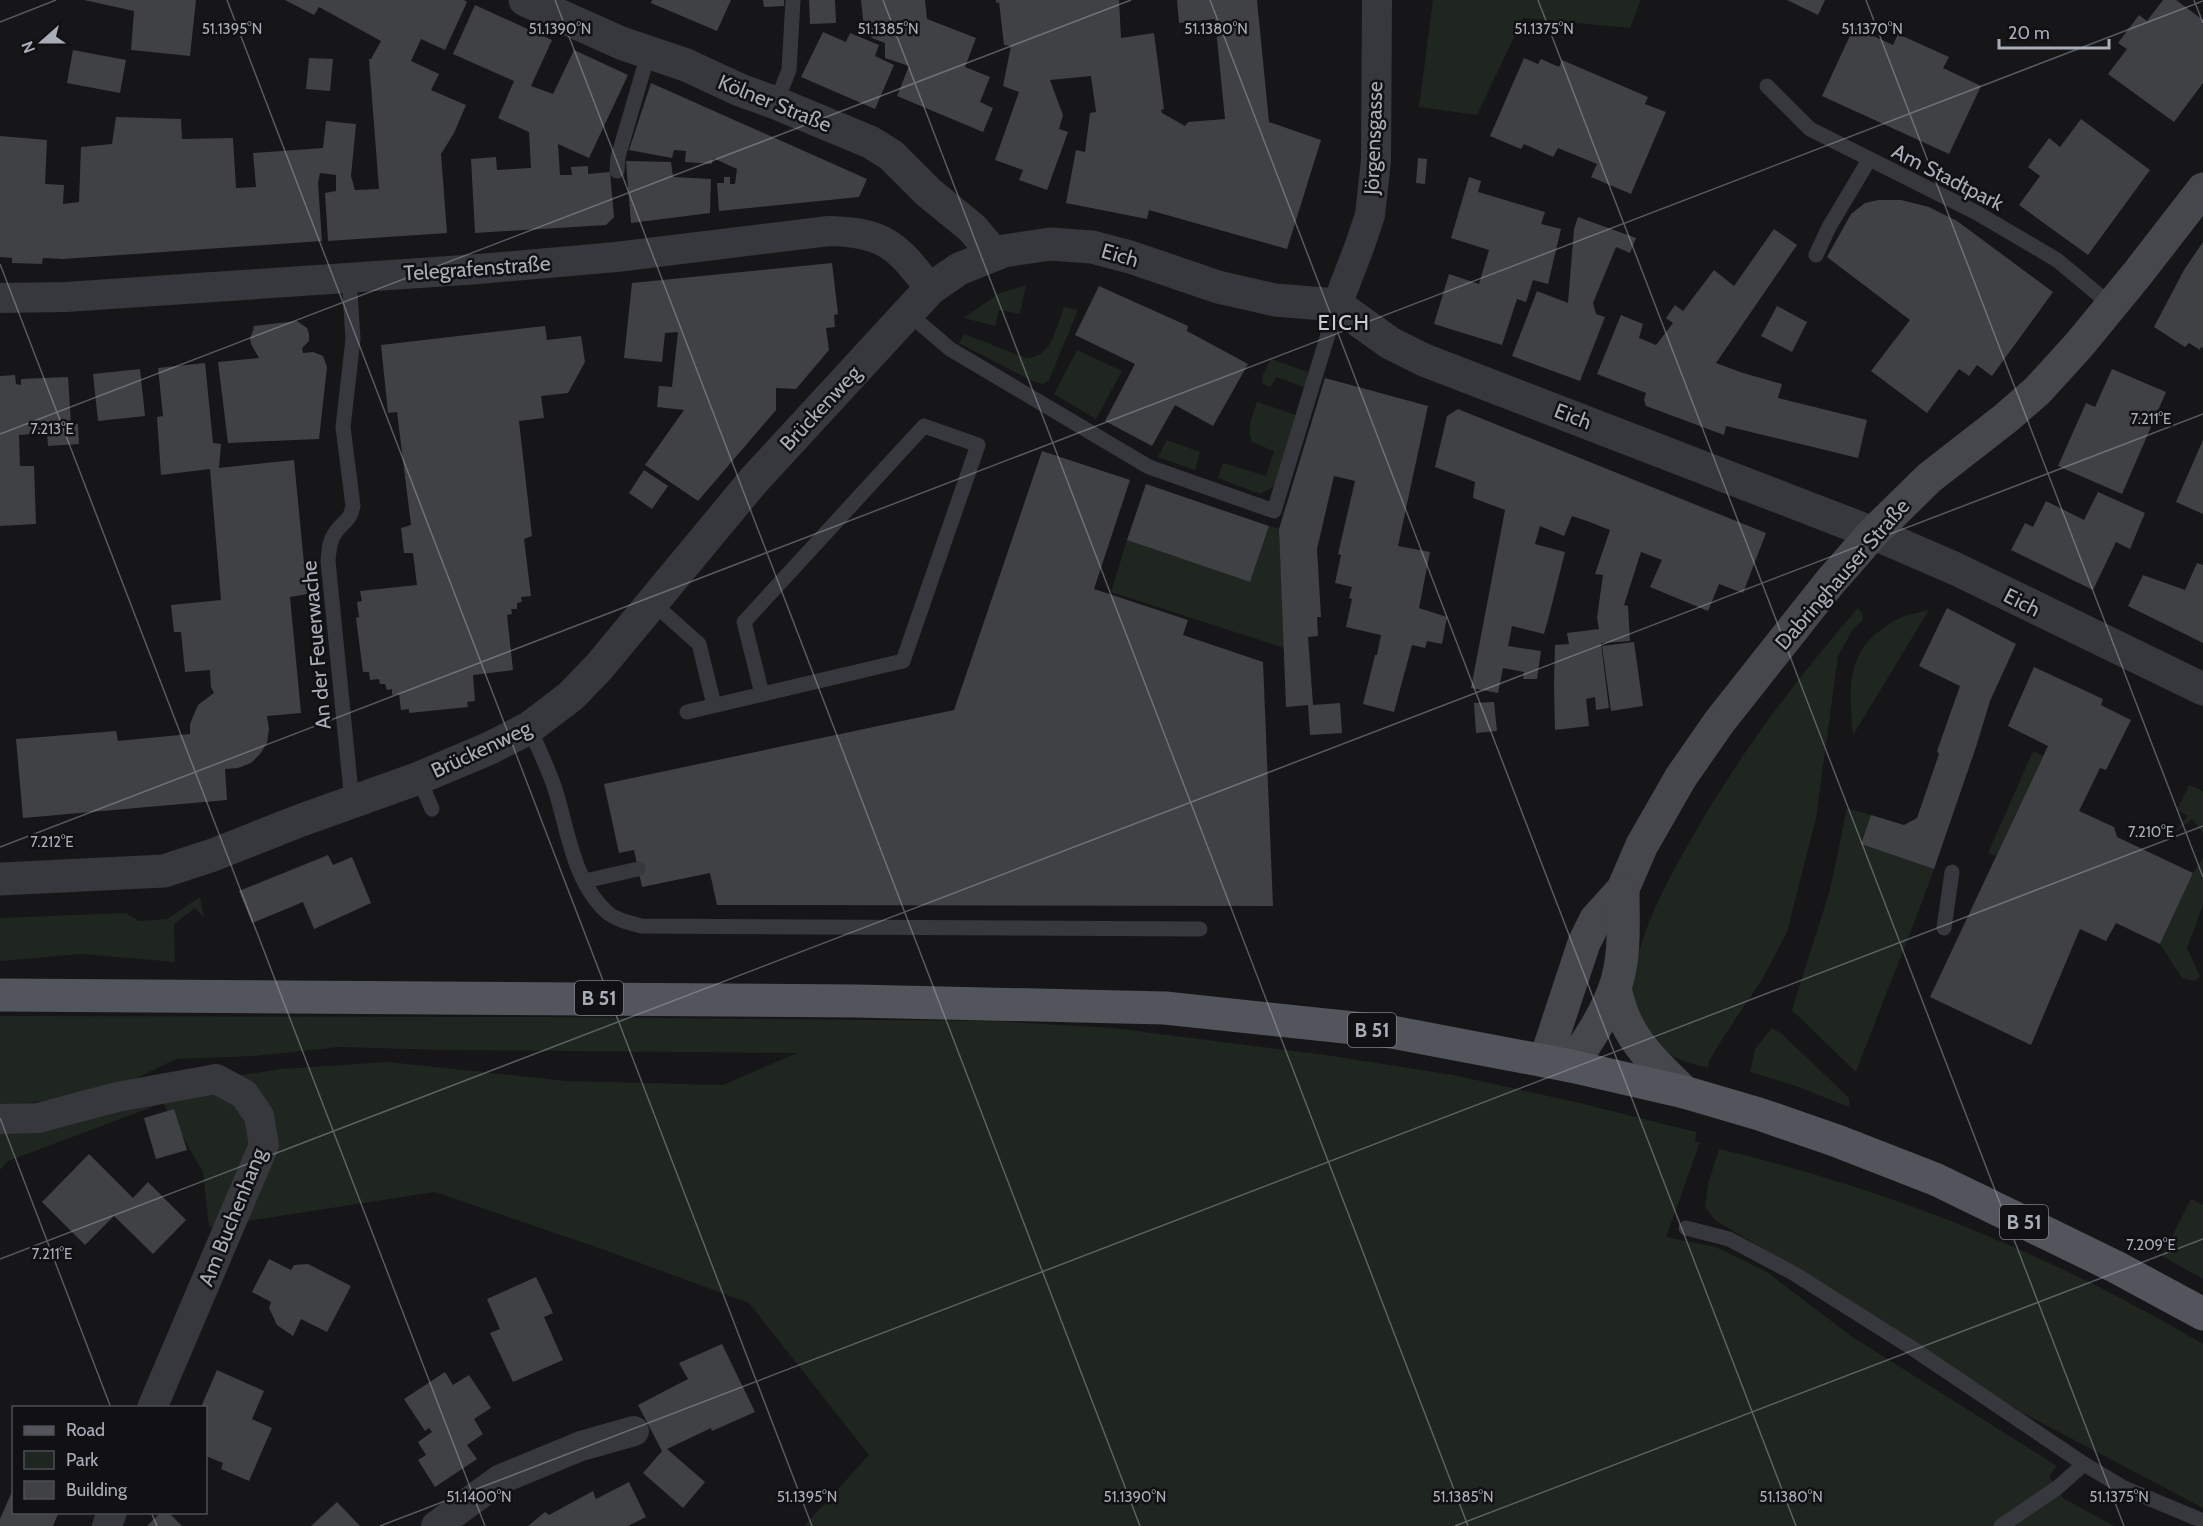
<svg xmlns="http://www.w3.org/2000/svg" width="2203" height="1526" viewBox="0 0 2203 1526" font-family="Cabin,sans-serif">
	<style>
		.green { fill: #1e261f }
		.building { fill: #404145 }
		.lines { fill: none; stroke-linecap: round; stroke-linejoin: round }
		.service { stroke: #37383d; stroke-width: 15 }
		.minor { stroke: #37383d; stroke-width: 30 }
		.tertiary { stroke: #37383d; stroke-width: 33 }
		.secondary { stroke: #45474d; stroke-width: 33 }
		.primary { stroke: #53555c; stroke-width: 33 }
		.ticks { fill: none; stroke: #a8adb8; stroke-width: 1.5; stroke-opacity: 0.45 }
		.labels { text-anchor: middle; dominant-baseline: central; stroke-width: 5; stroke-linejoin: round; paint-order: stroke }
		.shield { fill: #111113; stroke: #7b7e86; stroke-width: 1.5 }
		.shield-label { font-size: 20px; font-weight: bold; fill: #a8adb8 }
		.street-label { font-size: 21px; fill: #a8adb8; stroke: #111113 }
		.neighbourhood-label { font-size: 22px; letter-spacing: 1.5px; fill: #c9ccd4; stroke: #111113 }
		.ticks-label { font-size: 15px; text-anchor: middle; fill: #a8adb8; stroke: #111113; stroke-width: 5; stroke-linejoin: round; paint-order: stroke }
	</style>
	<rect width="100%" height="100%" fill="#161618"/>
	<g class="green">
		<path d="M1433 0H1641L1630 28 1523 18 1477 115 1419 107Z"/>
		<path d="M1026 285 1020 314 999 310 995 326 964 318 998 294Z"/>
		<path d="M1064 307 1078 310 1049 380 1043 384 1032 381 959 343 964 334 1026 358C1052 358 1056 327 1064 307Z"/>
		<path d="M1077 350 1122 371 1096 419 1054 394Z"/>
		<path d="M1271 359 1308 372 1306 388 1277 377 1270 387 1263 384 1262 377Z"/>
		<path d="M1257 402 1296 415 1274 486 1260 494 1218 478 1223 463 1266 476 1274 451 1252 442C1246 428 1253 415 1257 402Z"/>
		<path d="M1167 440 1200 452 1195 470 1158 457Z"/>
		<path d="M1269 526 1279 529 1284 648 1111 592 1127 540 1250 582Z"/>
		<path d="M1858 608 1863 615 1862 621 1853 629 1838 656 1816 818 1787 932 1763 978 1724 1036 1709 1061 1708 1068C1672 1058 1663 1056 1644 1023 1640 1018 1634 1010 1632 1004 1629 988 1635 970 1638 955 1649 915 1669 878 1689 843 1736 759 1795 680 1858 608Z"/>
		<path d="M1929 610 1853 735C1850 694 1844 656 1882 629 1887 626 1892 621 1898 619 1907 614 1919 613 1929 610Z"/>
		<path d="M2033 751 2043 756 1996 856 1988 853Z"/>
		<path d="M2189 785 2203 791V833L2192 819 2173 834 2188 816 2177 810Z"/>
		<path d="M1847 808 1871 815 1861 844 1934 869C1910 937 1881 1004 1856 1072L1792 1010 1830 890Z"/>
		<path d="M2203 858V905L2187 948 2200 976 2195 981 2182 978 2160 944 2193 873Z"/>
		<path d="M200 897 204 918 195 908 174 924 175 962 81 954 0 961V918L126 913 139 921 167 919Z"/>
		<path d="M0 1016 546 1017 991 1021 1113 1028 1326 1055 1453 1075 1580 1103 1696 1132 1695 1142H1700L1666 1237 1716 1247 1767 1272 1851 1336 2057 1466 2049 1476 2063 1498 2114 1526H804L869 1455 749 1303 599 1248 435 1192 209 1227 203 1172 163 1103 8 1161 0 1170V1128L190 1083 281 1069 388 1062 566 1081 723 1085 797 1053 444 1050 339 1047 253 1056 176 1059 118 1087 68 1098 7 1105H0Z"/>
		<path d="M1772 1028 1782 1034 1849 1098V1107L1793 1085 1750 1072 1755 1049Z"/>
		<path d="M1719 1149C1889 1189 2053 1255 2203 1344V1508L2021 1412 1823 1285 1715 1220 1705 1207 1708 1184Z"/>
		<path d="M2191 1199 2203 1205V1279L2162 1256Z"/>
	</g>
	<g class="building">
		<path d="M84 0H196L190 56 131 50 134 11Z"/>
		<path d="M285 0H464L467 2 445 50 421 39 411 61 439 74 431 90 466 105 454 133 441 154 447 233 328 241 325 193 336 191V175L320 173 318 183 322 241 63 259 43 258 42 264 12 263V258L0 257V136L47 140 45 184 64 185 63 204 79 202 81 147 112 144 116 117 181 119 182 139 233 138 236 188 256 187 253 153 323 148 326 121 356 124 351 176 355 190 379 189 369 59H371L381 41 319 7 314 15Z"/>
		<path d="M652 0H731L717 31 651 3Z"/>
		<path d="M763 0H784V6L764 7Z"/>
		<path d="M809 0H835L836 23 810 24Z"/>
		<path d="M861 0H925L927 19 976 38 965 67 990 77 980 102 993 108 983 132 897 96 909 66 885 58V43L872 38 864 29Z"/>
		<path d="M996 0H1119L1121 38 1154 33 1164 109 1161 110 1162 113 1185 126 1188 122 1225 119 1215 19 1179 23 1177 0H1257L1269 122 1321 140 1287 249 1149 210 1147 219 1066 203 1076 150 1085 152 1090 113 1096 112 1091 76 1050 80 1063 115 1059 129 1068 132 1047 190 1019 180 1023 170 995 160 1019 92 1003 86 1011 46 1004 45 999 2 996 3Z"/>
		<path d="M1787 0H1825L1818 15Z"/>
		<path d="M2163 0H2176L2203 20V83L2174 122 2108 74 2127 49 2118 43 2139 15 2147 21Z"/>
		<path d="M475 5 552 40 531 86 553 94 574 50 628 75 589 158 558 144 560 175H572L571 167 588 166V174L610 172 614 217 606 225 475 233 471 159 496 157 497 170 531 168 529 132 498 118 514 81 453 54Z"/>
		<path d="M1854 27 1893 45 1898 34 1949 57 1943 68 1981 86 1949 154 1822 96Z"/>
		<path d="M823 32 846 42 850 33 879 45 875 56 894 65 875 109 801 77Z"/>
		<path d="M73 50 126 60 120 93 67 83Z"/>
		<path d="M309 58 333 59 330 91 306 89Z"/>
		<path d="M1524 58 1538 64 1541 59 1559 67 1562 60 1648 97 1645 104 1666 112 1631 194 1591 177 1597 164 1558 148 1553 157 1524 144 1521 149 1490 136Z"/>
		<path d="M651 83 867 179 859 197 719 211 717 183H724V177H730V184H735L737 169 713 158 712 164 685 162 686 151 674 150 672 158 629 150Z"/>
		<path d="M2081 119 2150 170 2088 255 2019 205 2040 176 2028 167 2049 138 2060 147Z"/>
		<path d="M1418 158 1427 159 1425 184 1416 183Z"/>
		<path d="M626 161 671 162 673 177 711 179 710 213 631 223Z"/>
		<path d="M1469 177 1481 181 1478 192 1545 212 1541 224 1561 229 1548 284 1533 280 1526 302 1517 299 1502 345 1434 324 1449 274 1479 284 1489 250 1451 238Z"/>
		<path d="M1878 200H1901L1929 207 1957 221 2053 292 1992 376 1977 365 1969 376 1959 369 1927 413 1871 371 1910 320 1827 257 1851 214 1865 203Z"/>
		<path d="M1578 217 1636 238 1630 253 1616 247 1593 303 1596 314 1605 317 1580 381 1512 356 1537 291 1568 303 1574 229Z"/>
		<path d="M1774 229 1797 245 1716 363 1743 373 1782 384 1778 398 1867 420 1858 458 1726 426 1724 435 1646 406 1644 400 1646 393 1597 374 1621 315 1643 324 1639 338 1656 345 1673 323 1666 318 1675 305 1683 311 1714 270 1734 286Z"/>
		<path d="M2203 242V348L2201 347 2200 350 2189 343 2185 347 2154 327 2184 270Z"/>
		<path d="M832 263 838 314 834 315 835 327 826 328 829 350 796 389 776 388V410L698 501 645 465 684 410 657 407 659 386 672 387 678 332 665 333 662 362 624 358 632 283Z"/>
		<path d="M1099 286 1188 326 1187 331 1248 364 1213 426 1175 405 1152 446 1105 421 1135 364 1075 335Z"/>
		<path d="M1777 306 1807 322 1792 352 1761 336Z"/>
		<path d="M297 321 307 328 309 334V341L302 348 303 353 313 352 323 356 327 367 319 439 228 443 218 362 259 358 251 344 250 338 254 328 253 326Z"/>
		<path d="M545 326 547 340 581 336 585 362 568 393 541 396 544 418 519 421 532 536 524 539 531 596 521 597 522 602 517 603V609H511L512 614 507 615 513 670 473 675 475 701 467 702 468 707 409 713V709L401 710 399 694 392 695V689L387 690 385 684H380L379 679 370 680 369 672H363L356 618 359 617 357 602 362 601 360 591 417 585 413 553H404L401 528 411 525 397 412 388 413 381 345Z"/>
		<path d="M205 363 213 443 221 444 219 468 294 460 307 594 290 597 301 713 267 716 269 729 267 743 260 754 251 763 238 768 225 769 227 800 23 818 16 739 116 731 118 741 190 734V724L198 705 214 693 211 687 210 670 185 672 181 632H174L171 605 221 600 210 469 161 475 157 417 163 416 158 368Z"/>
		<path d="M140 369 145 416 98 421 93 374Z"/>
		<path d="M2112 369 2166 392 2122 494 2058 466 2086 403 2095 407Z"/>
		<path d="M15 375 16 384 21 385V379L68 377 71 424H78L79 444 48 446 47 433 19 435 20 466H34L36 524 0 526V376Z"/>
		<path d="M1325 378 1428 406 1398 546 1430 552 1419 608 1447 617 1442 644 1427 641 1425 648 1412 645 1394 712 1363 704 1375 655H1377L1381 635 1346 627 1352 599 1349 598 1352 587 1335 583 1341 555 1338 554 1355 481 1334 476 1317 549 1321 617H1317L1318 636 1308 637 1313 705 1340 703 1342 733 1310 735 1308 705 1286 707 1279 529Z"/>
		<path d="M1458 409 1766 533 1743 593 1719 584 1708 611 1650 587 1662 560 1641 552 1624 605 1628 606 1630 641 1601 643 1609 708 1596 710 1595 697 1586 699 1589 726 1555 730 1554 684 1555 645 1569 644 1567 633 1599 629 1597 618 1603 575 1595 574 1610 530 1587 521 1572 516 1564 536 1540 526 1535 544 1565 552 1550 612 1544 634 1512 626 1508 646 1541 651 1537 679H1523L1524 672 1503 668 1498 693 1471 688 1505 510 1473 498 1475 482 1435 467 1447 416Z"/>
		<path d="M2203 440V514L2176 502Z"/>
		<path d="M1042 451 1130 480 1094 589 1188 620 1183 635 1263 662 1273 906 717 905 710 873 642 887 634 850 619 853 604 784 954 710Z"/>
		<path d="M644 470 668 486 652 509 629 493Z"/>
		<path d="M1146 484 1269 526 1250 582 1127 540Z"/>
		<path d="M2098 492 2145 513 2130 549 2116 542 2093 590 2011 550 2025 523 2033 527 2046 501 2084 520Z"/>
		<path d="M2197 563 2203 565V643L2128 606 2143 575 2185 590Z"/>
		<path d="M1947 608 2016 644 1990 701 1976 747 1934 869 1861 844 1871 815 1904 825 1917 818 1939 754 1937 751 1960 686 1919 666Z"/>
		<path d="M1634 642 1643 706 1611 711 1602 646Z"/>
		<path d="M2034 667 2103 699 2101 705 2131 720 2106 770 2100 768 2079 811 2114 827 2117 837 2193 873 2160 944 2116 923 2106 941 2080 929 2031 1045 1930 997 2048 746 2008 726Z"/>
		<path d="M1494 702 1497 731 1476 733 1474 703Z"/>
		<path d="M328 855 333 865 352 857 371 903 314 929 303 902 252 923 239 891Z"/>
		<path d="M174 1109 187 1150 156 1159 144 1118Z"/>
		<path d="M89 1154 133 1198 148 1182 186 1220 153 1254 114 1216 85 1245 42 1202Z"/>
		<path d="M269 1259 291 1270 294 1265 308 1264 351 1286 327 1332 301 1319 293 1336 277 1325 269 1308 271 1302 252 1292Z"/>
		<path d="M536 1277 553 1313 544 1317 563 1360 513 1382 490 1333 500 1329 487 1299Z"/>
		<path d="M722 1344 755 1412 712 1431 711 1428 667 1449 705 1482 683 1508 643 1473 662 1451 638 1405 688 1379 679 1363Z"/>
		<path d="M217 1370 264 1391 252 1419 272 1428 249 1481 221 1469 223 1463 206 1456V1407H201Z"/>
		<path d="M445 1372 453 1385 469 1375 491 1408 474 1419 483 1434 467 1445 477 1459 435 1487 418 1460 426 1455 418 1442 432 1432 429 1428 425 1431 404 1399Z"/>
		<path d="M629 1482 646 1517 628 1526H528L545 1512 549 1515 593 1491 596 1499Z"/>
		<path d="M14 1487V1512H59L53 1526H0V1519Z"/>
		<path d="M337 1502 360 1526H311Z"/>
		<path d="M161 1512H168L182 1526H147Z"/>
	</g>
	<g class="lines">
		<g class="service">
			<path d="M1767 86 1810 129 1977 213 2057 260 2112 306"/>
			<path d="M776 103 789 70 793 0"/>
			<path d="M617 171 618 157 649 51"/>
			<path d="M1816 255 1829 227 1869 160"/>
			<path d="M349 277 353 339 343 427 353 506C350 522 343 521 335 533 329 541 329 551 328 561L352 802"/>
			<path d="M908 313 950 349 1149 467 1274 511 1337 305"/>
			<path d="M653 603 699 644 714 705"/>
			<path d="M687 712 903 661 978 445 924 426 744 622 762 694"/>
			<path d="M529 728C539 749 549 770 556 792 568 832 574 883 608 913 618 921 631 923 642 926L1200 929"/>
			<path d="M419 778 432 809"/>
			<path d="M585 881 638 869"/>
			<path d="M1944 928 1952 872"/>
			<path d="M1686 1228 1729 1239 1793 1273 1912 1348 2084 1464 2124 1488 2203 1521"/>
			<path d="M2001 1526 2057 1488 2084 1464"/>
		</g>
		<g class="minor">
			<path d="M0 298 66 297 479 269 616 257 829 231C884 232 898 246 930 289"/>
			<path d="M1337 305 1360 245 1370 215 1376 160 1377 0"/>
			<path d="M0 1119 38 1118 117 1097 216 1079 244 1094 259 1116 264 1145 152 1408"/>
			<path d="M107 1526 112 1512"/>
			<path d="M436 1526 501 1479 581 1446 634 1431"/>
		</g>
		<g class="tertiary">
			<path d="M525 0 621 43 686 65 740 90 776 103 870 142 891 155 928 192 972 228 994 254"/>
			<path d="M0 879 164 871 213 855 299 821 419 778 490 748 529 728 571 696 599 667 754 480 930 289 959 269 1004 251 1050 244 1092 247 1130 257 1218 287 1275 300 1337 305 1390 343 1424 360 1873 533 1956 569 2203 689"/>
		</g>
		<g class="secondary">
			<path d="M1615 989C1618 999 1620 1010 1625 1020 1638 1049 1662 1070 1684 1092"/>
			<path d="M1545 1061 1584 943 1596 919 1623 889 1642 845 1681 777 1720 721 1830 582 1873 533 1929 478 2006 418 2037 391 2079 345 2138 273 2203 189"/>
			<path d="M1571 1066C1587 1042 1604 1017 1614 990 1626 959 1623 922 1623 889"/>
		</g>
		<path class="primary" d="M0 995 857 1001 1165 1008 1392 1032 1571 1066 1684 1092 1759 1114 1840 1142 1935 1179 2116 1267 2203 1314"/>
	</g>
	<path class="ticks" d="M227 0 812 1526M555 0 1140 1526M883 0 1468 1526M1210 0 1796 1526M1538 0 2124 1526M1866 0 2203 877M2194 0 2203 23M0 22 56 0M0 264 485 1526M0 434 1131 0M0 847 2203 1M0 1118 111 1408M0 1259 2203 414M151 1512 157 1526M380 1526 2203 826M1455 1526 2203 1239"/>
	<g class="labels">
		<g class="shield">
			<rect x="575" y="981" width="48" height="34" rx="4.5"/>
			<rect x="1348" y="1013" width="48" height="34" rx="4.5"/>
			<rect x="2000" y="1205" width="48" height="34" rx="4.5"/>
		</g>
		<g class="shield-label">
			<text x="599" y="998">B 51</text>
			<text x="1372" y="1030">B 51</text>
			<text x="2024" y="1222">B 51</text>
		</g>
		<g class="street-label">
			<text transform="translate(775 103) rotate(22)">Kölner Straße</text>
			<text transform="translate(1373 138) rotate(-88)">Jörgensgasse</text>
			<text transform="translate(1948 177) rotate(27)">Am Stadtpark</text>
			<text transform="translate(1120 255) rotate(16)">Eich</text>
			<text transform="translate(477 268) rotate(-4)">Telegrafenstraße</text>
			<text transform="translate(820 408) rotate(-47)">Brückenweg</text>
			<text transform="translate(1573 416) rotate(21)">Eich</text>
			<text transform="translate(1842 574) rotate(-49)">Dabringhauser Straße</text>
			<text transform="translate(2022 602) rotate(27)">Eich</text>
			<text transform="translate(316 645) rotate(-95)">An der Feuerwache</text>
			<text transform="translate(481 749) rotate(-25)">Brückenweg</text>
			<text transform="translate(232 1217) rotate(-68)">Am Buchenhang</text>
		</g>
		<g class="neighbourhood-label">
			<text x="1344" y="322">EICH</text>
		</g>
	</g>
	<g class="ticks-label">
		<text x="232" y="34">51.1395°N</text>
		<text x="560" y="34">51.1390°N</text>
		<text x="888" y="34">51.1385°N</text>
		<text x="1216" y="34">51.1380°N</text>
		<text x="1544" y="34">51.1375°N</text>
		<text x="1872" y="34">51.1370°N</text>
		<text x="2151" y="424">7.211°E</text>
		<text x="52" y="434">7.213°E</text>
		<text x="2151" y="837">7.210°E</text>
		<text x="52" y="847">7.212°E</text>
		<text x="2151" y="1250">7.209°E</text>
		<text x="52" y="1259">7.211°E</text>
		<text x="479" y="1502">51.1400°N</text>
		<text x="807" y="1502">51.1395°N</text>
		<text x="1135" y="1502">51.1390°N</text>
		<text x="1463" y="1502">51.1385°N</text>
		<text x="1791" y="1502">51.1380°N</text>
		<text x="2119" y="1502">51.1375°N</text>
	</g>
	<rect x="12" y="1406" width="195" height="108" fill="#111113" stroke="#4d4f55" stroke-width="1.5"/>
	<rect x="24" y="1426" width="30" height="9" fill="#53555c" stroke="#4d4f55" stroke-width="1.5"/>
	<text x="66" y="1436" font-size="18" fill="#a8adb8">Road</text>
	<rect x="24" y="1451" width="30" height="18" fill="#1e261f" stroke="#4d4f55" stroke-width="1.5"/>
	<text x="66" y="1466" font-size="18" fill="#a8adb8">Park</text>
	<rect x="24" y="1481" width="30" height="18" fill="#404145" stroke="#4d4f55" stroke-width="1.5"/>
	<text x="66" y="1496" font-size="18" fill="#a8adb8">Building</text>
	<g transform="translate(42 42) rotate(249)" stroke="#111113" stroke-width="4.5" paint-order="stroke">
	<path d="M0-4.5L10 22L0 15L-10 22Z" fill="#a8adb8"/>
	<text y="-9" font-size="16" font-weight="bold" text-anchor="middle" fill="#a8adb8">N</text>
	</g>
	<path d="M1999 39v9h110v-9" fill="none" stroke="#a8adb8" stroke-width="3"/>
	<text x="2008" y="39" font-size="18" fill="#a8adb8" stroke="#111113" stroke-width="4.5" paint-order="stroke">20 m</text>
</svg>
